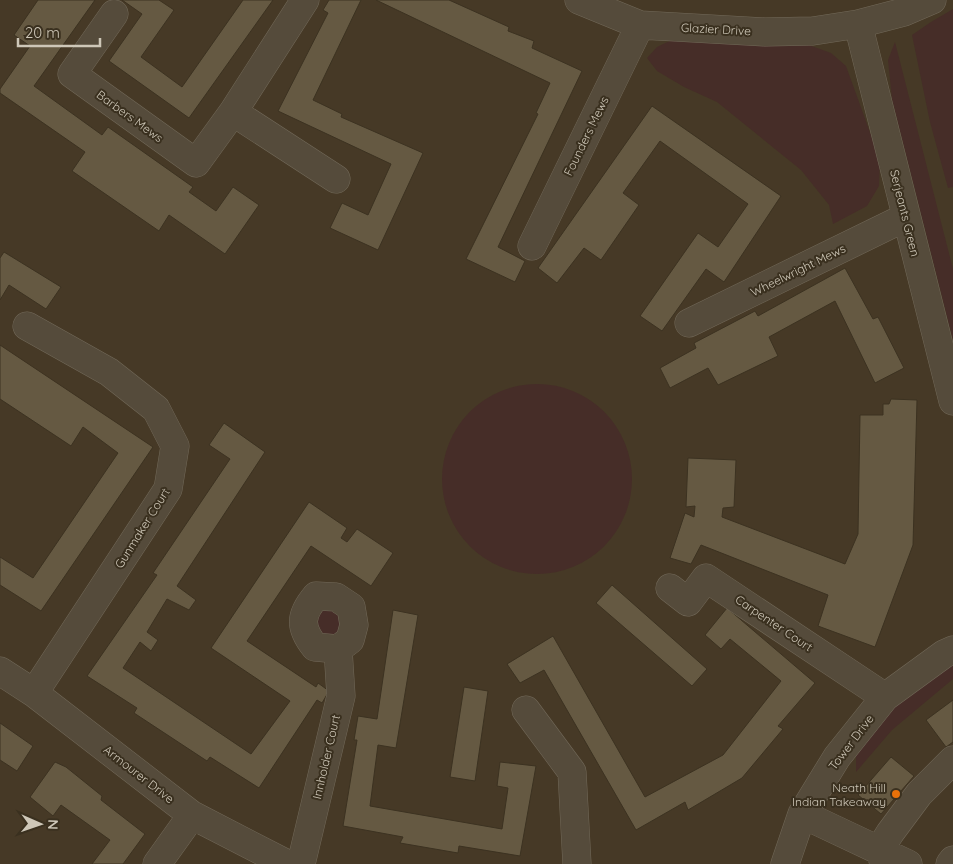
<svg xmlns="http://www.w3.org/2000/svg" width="953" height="864" font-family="Quicksand,sans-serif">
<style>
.green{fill:#462d28}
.building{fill:#655942;stroke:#3c3221}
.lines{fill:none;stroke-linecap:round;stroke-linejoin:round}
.minor-casing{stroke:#726959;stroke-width:29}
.minor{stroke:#554b3b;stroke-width:28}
.food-dot{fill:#e8710a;stroke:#3a301f;stroke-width:2}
.labels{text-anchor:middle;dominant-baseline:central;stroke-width:4;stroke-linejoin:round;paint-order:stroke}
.street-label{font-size:12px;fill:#cec7b8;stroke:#3a301f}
.poi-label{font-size:12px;fill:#cec7b8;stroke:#3a301f;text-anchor:end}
</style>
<rect width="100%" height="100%" fill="#463926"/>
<path class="green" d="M 953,9 L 953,187 L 948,188 L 930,122 L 912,35 L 931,22 Z
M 678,37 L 806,44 L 831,53 L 846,66 L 880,160 L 879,186 L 867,206 L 833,224 L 829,205 L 801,170 L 717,102 L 684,87 L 657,71 L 647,58 L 657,47 Z
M 895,42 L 953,269 L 953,340 L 892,99 L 888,60 Z
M442 479a95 95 0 1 1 190 0a95 95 0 1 1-190 0Z
M 330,603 L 344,614 L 346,630 L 333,643 L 317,638 L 316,608 Z
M 953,658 L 953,679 L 892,730 L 856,772 L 856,752 L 882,718 L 917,685 Z"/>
<path class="building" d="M 38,0 L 95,0 L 34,86 L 102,135 L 108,127 L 193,187 L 189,192 L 216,211 L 233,187 L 259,205 L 225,254 L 169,215 L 159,231 L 72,171 L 85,152 L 0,93 L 0,89 L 30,46 L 14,35 Z
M 122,0 L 159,0 L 174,10 L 141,57 L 182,87 L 243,0 L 273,0 L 189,118 L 109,61 L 142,14 Z
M 329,0 L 361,0 L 313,100 L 342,114 L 341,117 L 423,153 L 378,250 L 330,228 L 342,203 L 368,215 L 391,164 L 278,111 L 328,13 L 323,10 Z
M 376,0 L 449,0 L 509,27 L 508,31 L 534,41 L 532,48 L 582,71 L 498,247 L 525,261 L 515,282 L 466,259 L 538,114 L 536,113 L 550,83 Z
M 652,106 L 781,196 L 724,282 L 706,269 L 662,331 L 640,316 L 698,233 L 718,247 L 748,204 L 660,141 L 623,193 L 639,205 L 601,260 L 584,248 L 557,283 L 538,268 Z
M 4,252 L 61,287 L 46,309 L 9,285 L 0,300 L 0,258 Z
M 845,268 L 873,319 L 878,317 L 904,368 L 875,383 L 835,301 L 769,337 L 778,356 L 718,385 L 708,368 L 670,388 L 660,368 L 696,348 L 694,343 L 755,311 L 758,316 Z
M 0,345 L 153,447 L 41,611 L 0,585 L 0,557 L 33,578 L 118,453 L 83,427 L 71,446 L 0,399 Z
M 891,399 L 917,400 L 913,545 L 875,647 L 818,626 L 828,595 L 701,545 L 691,564 L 670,558 L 685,513 L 694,517 L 695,506 L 686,507 L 688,458 L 736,460 L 734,507 L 723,508 L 722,517 L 845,564 L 858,534 L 860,415 L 883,415 L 883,404 L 889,404 Z
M 224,423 L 265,452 L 177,586 L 196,600 L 189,610 L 167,599 L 147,632 L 158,640 L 151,651 L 140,642 L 123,668 L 251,754 L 290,701 L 211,648 L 309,502 L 347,528 L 341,538 L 347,542 L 357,529 L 393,553 L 371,586 L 311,546 L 247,641 L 316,687 L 318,683 L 329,691 L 322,703 L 317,700 L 259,788 L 210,757 L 207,761 L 134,713 L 137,708 L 87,676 L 157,575 L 153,573 L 230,459 L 209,445 Z
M 612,585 L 707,669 L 692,686 L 596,603 Z
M 727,608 L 815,683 L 778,726 L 783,729 L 742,778 L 688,810 L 685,802 L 636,830 L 544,670 L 520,683 L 507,664 L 553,636 L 645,797 L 723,755 L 781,681 L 730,639 L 721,649 L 705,635 Z
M 393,610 L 418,615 L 396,748 L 378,745 L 370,806 L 502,829 L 508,788 L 497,786 L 500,762 L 536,766 L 520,856 L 459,846 L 458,853 L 400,843 L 403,837 L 343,826 L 357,740 L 354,740 L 358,716 L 377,719 Z
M 464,687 L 488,691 L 475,781 L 450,777 Z
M 953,700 L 953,742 L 946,747 L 926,720 Z
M 0,723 L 33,746 L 17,771 L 0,760 Z
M 891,757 L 914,776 L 881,814 L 858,795 Z
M 55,762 L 66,767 L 102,796 L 101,800 L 145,834 L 123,864 L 92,864 L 110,840 L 61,805 L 53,816 L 30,797 Z"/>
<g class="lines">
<defs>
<path id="minor" d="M 579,0 L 640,25 L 765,32 L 813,31 L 858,24 L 904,12 L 932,0
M 114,14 L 72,74 L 196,163 L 233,112 L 305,0
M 858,24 L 953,401
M 233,112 L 336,179
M 532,246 L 640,25
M 689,323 L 906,217
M 27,326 L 109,372 L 156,409 L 175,446 L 168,489 L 34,693
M 670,588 L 688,602 L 706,578 L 885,697
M 316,596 L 336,597 L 351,607 L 354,625 L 350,640 L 338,649 L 315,647 C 299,627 300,615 316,596 Z
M 0,671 L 34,693 L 192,815 L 287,864
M 526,710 L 572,772 L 577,864
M 802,814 L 908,864
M 157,864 L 192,815
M 301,864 L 341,696 L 338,649
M 785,864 L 802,814 L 837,757 L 885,697 L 944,654 L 953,650
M 884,864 L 880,849 L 890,833 L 919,794 L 953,760
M 950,864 L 953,860"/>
</defs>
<use href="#minor" class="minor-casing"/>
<use href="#minor" class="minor"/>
</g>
<circle class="food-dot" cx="896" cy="794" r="5"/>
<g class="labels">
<g class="street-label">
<text transform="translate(716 29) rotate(3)">Glazier Drive</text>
<text transform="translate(130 116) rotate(36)">Barbers Mews</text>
<text transform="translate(586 136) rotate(-64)">Founders Mews</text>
<text transform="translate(905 213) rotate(76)">Serjeants Green</text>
<text transform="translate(798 270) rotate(-26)">Wheelwright Mews</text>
<text transform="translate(142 528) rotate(-58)">Gunmaker Court</text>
<text transform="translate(774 623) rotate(34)">Carpenter Court</text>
<text transform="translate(851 742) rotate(-53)">Tower Drive</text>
<text transform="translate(326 757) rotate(-77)">Innholder Court</text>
<text transform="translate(139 774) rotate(38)">Armourer Drive</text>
</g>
<g class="poi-label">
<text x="886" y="787">Neath Hill<tspan x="886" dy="14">Indian Takeaway</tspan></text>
</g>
</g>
<g transform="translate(40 824) rotate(92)" stroke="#3a301f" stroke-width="4" paint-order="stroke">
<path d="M0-4L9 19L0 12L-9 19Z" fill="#cec7b8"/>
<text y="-8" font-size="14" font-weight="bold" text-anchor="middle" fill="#cec7b8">N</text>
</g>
<path d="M18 38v8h82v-8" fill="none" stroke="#cec7b8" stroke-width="2.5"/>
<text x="25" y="38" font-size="15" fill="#cec7b8" stroke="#3a301f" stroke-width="4" paint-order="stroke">20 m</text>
</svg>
